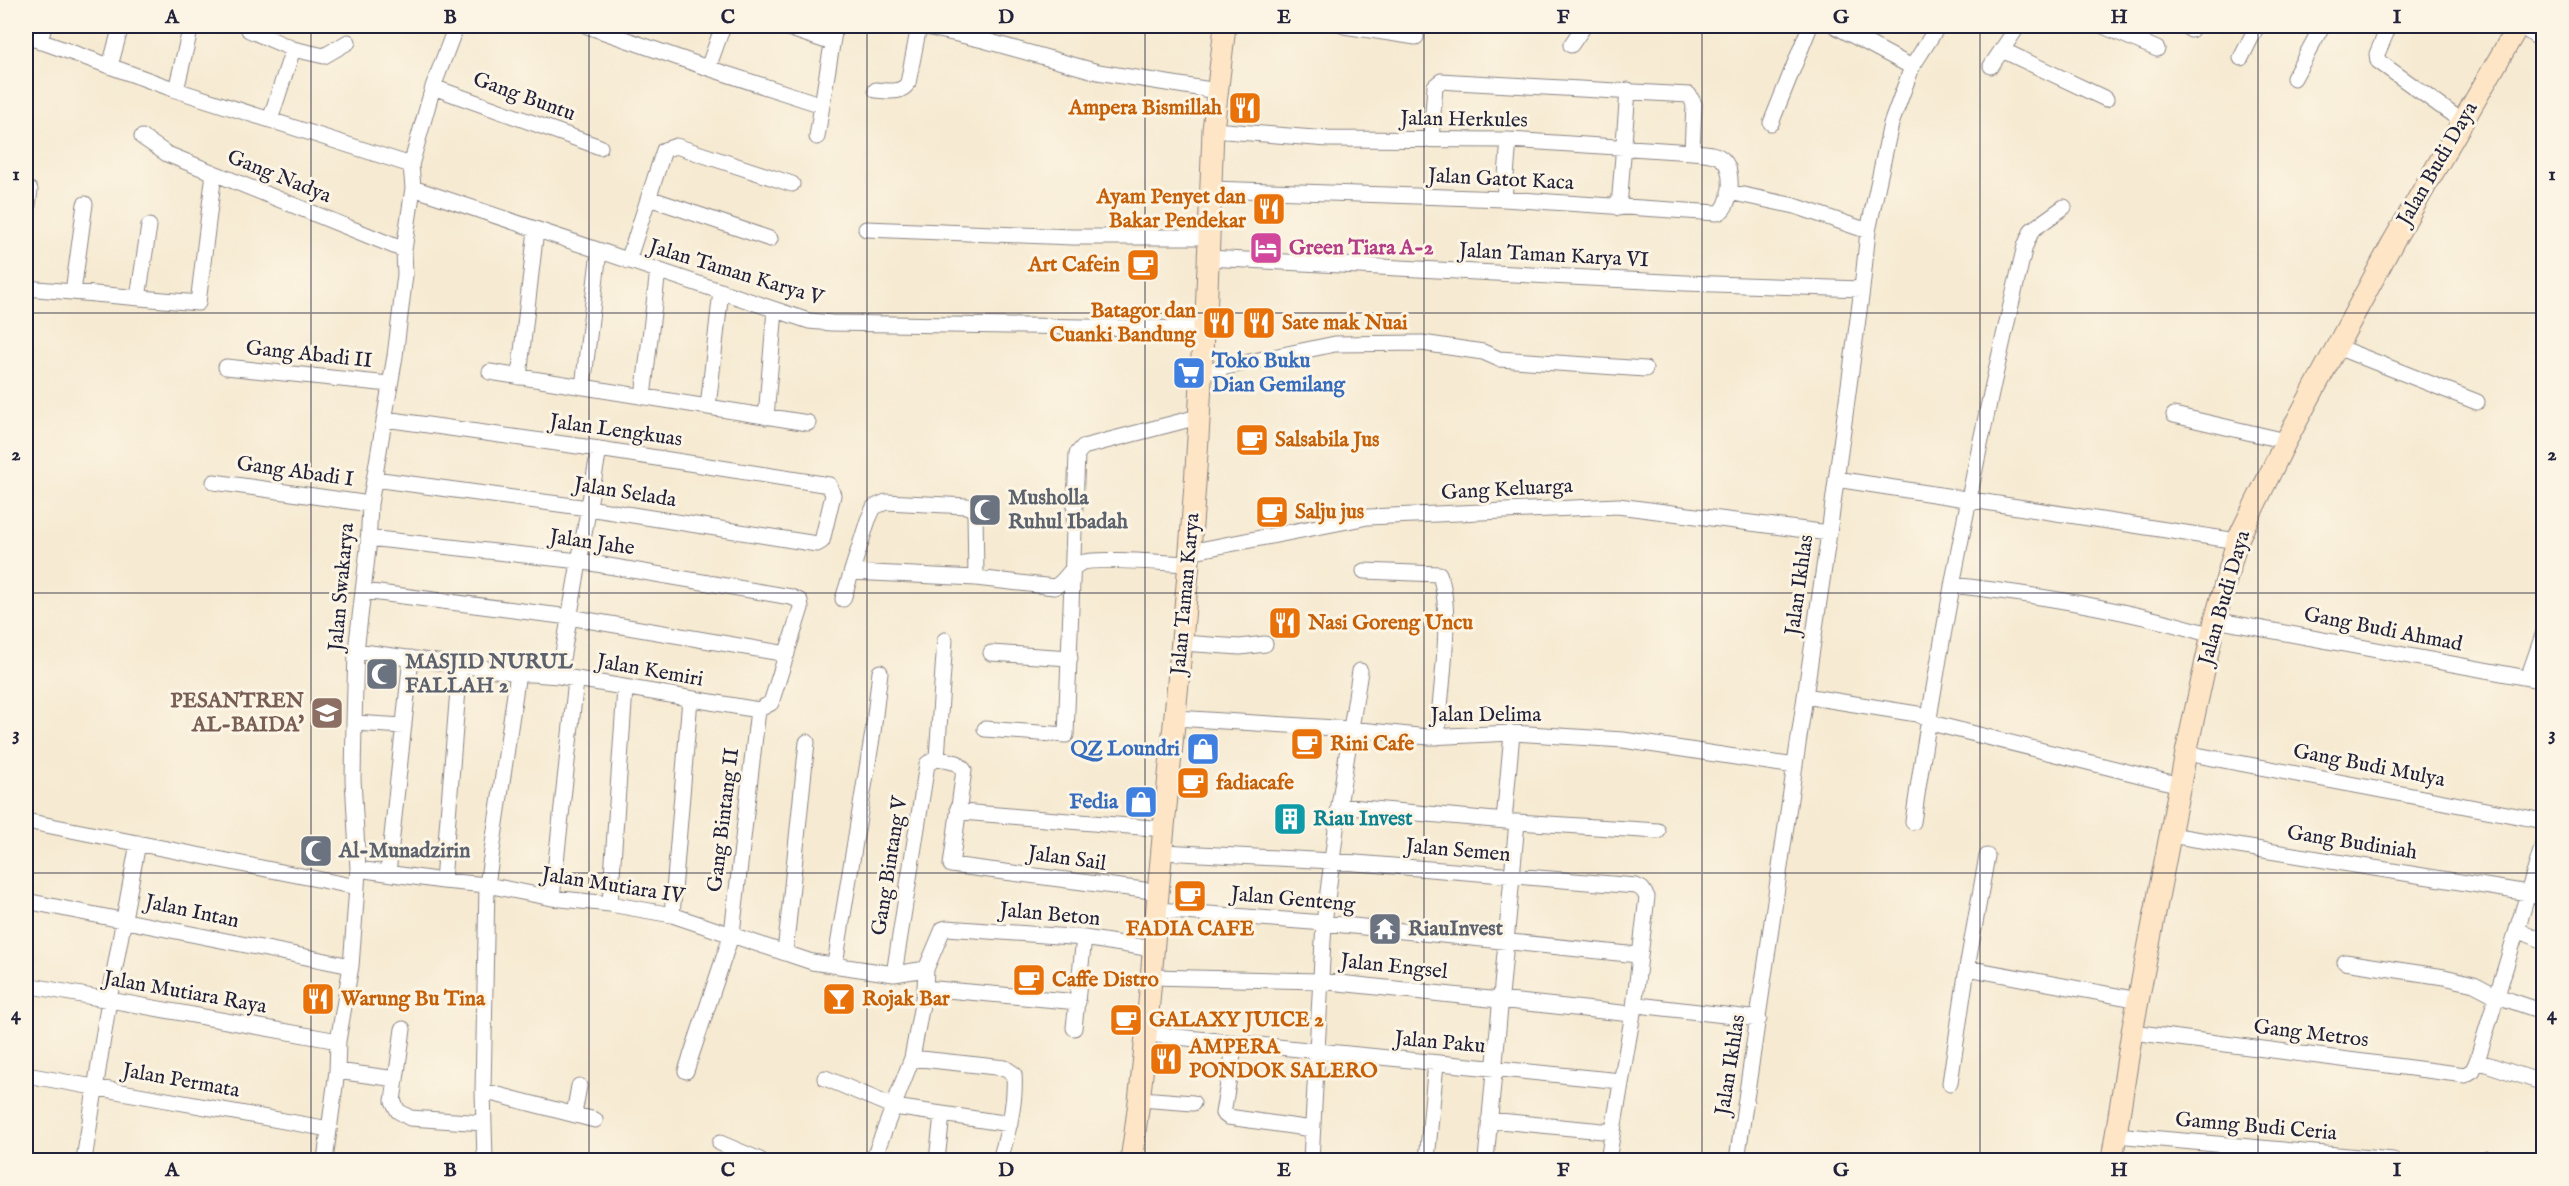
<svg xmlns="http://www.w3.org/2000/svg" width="2569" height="1186" font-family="'IM FELL English',serif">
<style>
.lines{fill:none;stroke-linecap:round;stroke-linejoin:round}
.street-casing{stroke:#8c8686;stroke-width:17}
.secondary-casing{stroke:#8c8686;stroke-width:23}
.street{stroke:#fff;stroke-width:15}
.secondary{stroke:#fee5c5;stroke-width:21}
.grid{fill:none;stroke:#22223b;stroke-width:1.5;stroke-opacity:0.55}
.labels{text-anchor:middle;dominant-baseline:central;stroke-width:6;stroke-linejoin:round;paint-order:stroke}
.street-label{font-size:21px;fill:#22223b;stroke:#fcf5e5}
.food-label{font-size:21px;font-weight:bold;fill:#c56008;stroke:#fcf5e5;text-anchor:start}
.hotel-label{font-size:21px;font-weight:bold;fill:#b23c85;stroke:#fcf5e5;text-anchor:start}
.shop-label{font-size:21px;font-weight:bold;fill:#366cbe;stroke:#fcf5e5;text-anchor:end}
.worship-label{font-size:21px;font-weight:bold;fill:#5b616d;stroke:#fcf5e5;text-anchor:start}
.education-label{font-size:21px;font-weight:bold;fill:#785e54;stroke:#fcf5e5;text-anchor:end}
.culture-label{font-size:21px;font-weight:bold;fill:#0d838f;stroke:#fcf5e5;text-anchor:start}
.neatline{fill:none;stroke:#22223b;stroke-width:2}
.grid-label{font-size:20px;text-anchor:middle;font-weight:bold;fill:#22223b}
</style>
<rect width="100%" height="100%" fill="#fcf5e5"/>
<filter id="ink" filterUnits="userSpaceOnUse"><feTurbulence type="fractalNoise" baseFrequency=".0167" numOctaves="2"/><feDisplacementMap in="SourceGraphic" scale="12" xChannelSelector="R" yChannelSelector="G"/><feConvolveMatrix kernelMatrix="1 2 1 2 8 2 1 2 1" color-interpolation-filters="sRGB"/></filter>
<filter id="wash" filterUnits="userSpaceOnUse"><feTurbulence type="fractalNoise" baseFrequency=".008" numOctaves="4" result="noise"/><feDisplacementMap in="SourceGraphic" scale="24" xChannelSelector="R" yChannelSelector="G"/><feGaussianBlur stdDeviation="1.35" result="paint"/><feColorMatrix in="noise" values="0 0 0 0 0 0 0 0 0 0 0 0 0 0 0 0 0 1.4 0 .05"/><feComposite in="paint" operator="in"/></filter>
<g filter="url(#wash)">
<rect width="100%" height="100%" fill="#f6ead2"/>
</g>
<g filter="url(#ink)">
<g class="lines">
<defs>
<path id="street" d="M 587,26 L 708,68 L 822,105 L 835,26
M 782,26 L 832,43
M 922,26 L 983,40 L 1098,72 L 1217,91
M 1344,26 L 1416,37
M 1835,26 L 1912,67
M 2103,26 L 2157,49
M 2389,26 L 2377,54 L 2378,61 L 2463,122
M 2521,26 L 2544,42
M 249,30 L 293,49 L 324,56 L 348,42
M 2191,30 L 2193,26
M 26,36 L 176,90 L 411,165
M 40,42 L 44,26
M 1571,45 L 1584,26
M 2002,50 L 2106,99
M 2241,58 L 2257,26
M 110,66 L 121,26
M 1991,66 L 2018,26
M 708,68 L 723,26
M 2294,78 L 2322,26
M 433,87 L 600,147
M 176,90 L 191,26
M 876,90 C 889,91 901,94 908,83 L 919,26
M 270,120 L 293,49
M 1771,123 L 1810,26
M 142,137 L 167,154 L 404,250
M 817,137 L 822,105
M 1431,140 L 1435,86 L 1441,81 L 1456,82 L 1689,95 L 1694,104 L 1692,152
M 413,188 L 809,321 L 831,323 L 1203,329
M 1211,189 L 1504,199 L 1717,213 C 1732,210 1734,171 1724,161 C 1717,152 1702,153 1692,152 L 1509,140 L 1328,139 L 1213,130
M 1729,192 L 1795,206 L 1868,231
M 649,198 L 770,239
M 1504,199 L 1509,140
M 1619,208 L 1628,90
M 26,220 L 30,190
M 866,229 L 1072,237 L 1207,237
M 1208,258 L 1685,283 L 1862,289
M 628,261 L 664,150 L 676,146 L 792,184
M 26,288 L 198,303 L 214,173
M 73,292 L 85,204
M 138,298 L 149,226
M 2337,347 L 2477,402
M 226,367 L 389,384
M 490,372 L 808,423
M 1202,372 L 1335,344 L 1422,343 L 1483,352 L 1499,359 L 1645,369
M 519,377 L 536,230
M 583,387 L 599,251
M 643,397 L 658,270
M 708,407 L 721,291
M 2174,415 L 2286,441
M 766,417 L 775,310
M 374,479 L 588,508 L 817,544 L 822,541 L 833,495 L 829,485 L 599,449 L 385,419
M 1836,479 L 2237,541
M 214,482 L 370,504
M 368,538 L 579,561 L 791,597 L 800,601 L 801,608 L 771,703 L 758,710
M 1189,552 L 1368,517 L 1618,506 L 1829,533
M 1364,571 L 1439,574 C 1454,608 1440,697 1437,737
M 852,572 L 976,578 L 1054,587 C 1066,582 1069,568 1081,563 C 1094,557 1168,563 1188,564
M 1952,585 C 2040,595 2127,609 2212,635
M 363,591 L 569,617 L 787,654
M 843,599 L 868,520 L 874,507 L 886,502 L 967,506 L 975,511 L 976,578
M 2215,620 L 2544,681
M 1182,643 L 1240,647 L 1265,644
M 356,651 L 518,673 L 559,676 L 758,710
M 991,653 L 1070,658
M 559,676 L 599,449
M 2528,678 L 2544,632
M 1805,696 L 1917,714 L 1939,725 L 2180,785
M 1176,718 L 1351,729 L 1428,737 L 1512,733 L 1623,740 L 1795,766
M 354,723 L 404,726
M 985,729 L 1066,735 L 1077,454 L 1083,447 L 1198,417
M 2186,753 L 2544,821
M 937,758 L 945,640
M 1339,806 L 1517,822 L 1658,831
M 958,808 L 962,812 L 1164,829
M 26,821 L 357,887
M 1504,821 L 1512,733
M 1913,822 C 1941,628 1979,436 2025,246 L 2032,230 L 2064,207
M 2170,835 L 2528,893 L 2544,899
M 2544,841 L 2477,1061 L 2544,1083
M 1163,852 L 1332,861 L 1636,886 L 1642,889 L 1647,897 L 1634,1007
M 1987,856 L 1967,968 L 2139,1000
M 358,869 L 443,881 L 487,885 L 552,898 L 610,904 L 672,915 L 812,962 L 894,974 L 926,969
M 388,873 L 411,658
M 443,881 L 460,664
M 552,898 L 576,680
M 26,901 L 351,966
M 610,904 L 625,689
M 1158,910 L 1324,923 L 1638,955
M 672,915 L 690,699
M 2518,930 L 2544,941
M 785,953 L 807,742
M 2345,962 L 2444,977 L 2474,984 L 2497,996 L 2544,1012
M 835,964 L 873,732 L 880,672
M 894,974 L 927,764 L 937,758 L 957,763 L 964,770 L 951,865 L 1159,892
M 1151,977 L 1320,981 L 1631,1014
M 26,985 L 338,1041
M 1078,1002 L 925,988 L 926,969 L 943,929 L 947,928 L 1084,938 L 1153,949
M 1074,1028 L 1084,938
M 403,1029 L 393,1101 L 398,1111 L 410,1118 L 484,1123
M 2132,1032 L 2465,1075 L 2473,1070 L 2477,1061
M 1147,1034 L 1621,1081
M 1235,1043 L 1223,1113 L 1228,1117 L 1312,1129
M 912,1058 L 925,988
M 337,1071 L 396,1079
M 686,1071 L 732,933 L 758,710
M 26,1075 L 329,1129
M 825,1078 L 894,1107 L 1010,1124
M 1950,1083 L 1967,968
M 483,1091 L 595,1120
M 1141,1099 L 1193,1103
M 574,1114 L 579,1086
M 1489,1120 L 1613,1132
M 2116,1135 L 2393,1160
M 720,1143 L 760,1160
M 2488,1159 L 2491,1160
M 84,1160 L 109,1000 L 138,843
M 325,1160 L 337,1071 L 338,1041 L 351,966 L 357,887 L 358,869 L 353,779 L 354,723 L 356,651 L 368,549 L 370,504 L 395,356 L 405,275 L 404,250 L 413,188 L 411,165 L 433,87 L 456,26
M 485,1160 L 483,1091 L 487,885 L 518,673
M 873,1160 L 912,1058 L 1005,1068 L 1014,1074 C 1016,1104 1008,1132 1000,1160
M 937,1160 L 942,1115
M 1311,1160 L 1324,923 L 1339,806 L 1360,671
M 1427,1160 L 1436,1063
M 1486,1160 L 1517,822
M 1608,1160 L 1634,1007 L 1638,1005 L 1759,1019
M 1737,1160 L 1829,533 L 1862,289 L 1868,231 L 1891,124 L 1912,67 L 1938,26"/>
<path id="secondary" d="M 1131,1160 C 1148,1050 1153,938 1164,827 C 1180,661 1198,495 1203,329 L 1206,318 L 1213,130 L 1225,26
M 2112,1160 L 2132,1032 L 2186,753 L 2215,620 L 2237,541 L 2286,441 L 2393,242 L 2518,26"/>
</defs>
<use href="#street" class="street-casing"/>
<use href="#secondary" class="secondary-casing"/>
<use href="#street" class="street"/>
<use href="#secondary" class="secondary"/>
</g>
</g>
<path class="grid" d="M 311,26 L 311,1160M 589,26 L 589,1160M 867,26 L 867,1160M 1145,26 L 1145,1160M 1424,26 L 1424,1160M 1702,26 L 1702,1160M 1980,26 L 1980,1160M 2258,26 L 2258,1160M 26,313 L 2544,313M 26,593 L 2544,593M 26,873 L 2544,873"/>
<defs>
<symbol id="restaurant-square" viewBox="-11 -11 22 22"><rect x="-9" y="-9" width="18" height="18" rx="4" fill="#e8710a" stroke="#fcf5e5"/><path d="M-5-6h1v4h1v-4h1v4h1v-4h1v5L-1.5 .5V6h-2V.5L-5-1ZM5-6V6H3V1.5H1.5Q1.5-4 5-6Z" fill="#fff"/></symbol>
<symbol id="hotel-square" viewBox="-11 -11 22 22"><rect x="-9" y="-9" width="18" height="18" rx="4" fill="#d1479c" stroke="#fcf5e5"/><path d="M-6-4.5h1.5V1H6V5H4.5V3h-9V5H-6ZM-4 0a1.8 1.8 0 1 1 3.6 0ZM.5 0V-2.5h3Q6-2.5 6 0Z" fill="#fff"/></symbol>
<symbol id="cafe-square" viewBox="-11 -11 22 22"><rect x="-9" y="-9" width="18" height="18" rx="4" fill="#e8710a" stroke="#fcf5e5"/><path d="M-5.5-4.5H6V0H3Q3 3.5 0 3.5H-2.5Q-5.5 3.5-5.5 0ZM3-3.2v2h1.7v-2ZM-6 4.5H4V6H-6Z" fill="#fff"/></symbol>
<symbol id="supermarket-square" viewBox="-11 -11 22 22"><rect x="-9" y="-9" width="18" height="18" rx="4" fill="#3f7fe0" stroke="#fcf5e5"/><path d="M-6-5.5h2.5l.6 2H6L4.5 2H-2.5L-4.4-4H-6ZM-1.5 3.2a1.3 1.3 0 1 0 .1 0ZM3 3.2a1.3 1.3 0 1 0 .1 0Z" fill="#fff"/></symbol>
<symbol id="mosque-square" viewBox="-11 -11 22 22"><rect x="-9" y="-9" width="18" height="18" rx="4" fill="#6b7280" stroke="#fcf5e5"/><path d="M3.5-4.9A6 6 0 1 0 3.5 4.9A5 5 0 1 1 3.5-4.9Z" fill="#fff"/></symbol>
<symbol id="school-square" viewBox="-11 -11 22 22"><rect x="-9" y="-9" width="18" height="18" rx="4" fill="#8d6e63" stroke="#fcf5e5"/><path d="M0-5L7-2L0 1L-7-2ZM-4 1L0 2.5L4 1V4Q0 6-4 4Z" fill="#fff"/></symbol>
<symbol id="shop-square" viewBox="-11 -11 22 22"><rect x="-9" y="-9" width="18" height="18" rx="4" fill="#3f7fe0" stroke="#fcf5e5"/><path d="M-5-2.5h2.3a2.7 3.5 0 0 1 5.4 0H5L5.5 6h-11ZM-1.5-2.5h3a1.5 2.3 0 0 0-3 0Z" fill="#fff"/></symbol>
<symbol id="building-square" viewBox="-11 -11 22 22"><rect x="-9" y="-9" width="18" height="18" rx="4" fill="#0f9aa8" stroke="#fcf5e5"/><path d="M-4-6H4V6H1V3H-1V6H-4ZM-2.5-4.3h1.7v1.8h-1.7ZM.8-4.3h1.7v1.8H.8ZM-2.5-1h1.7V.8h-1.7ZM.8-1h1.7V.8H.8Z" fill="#fff"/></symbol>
<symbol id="temple-square" viewBox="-11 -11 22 22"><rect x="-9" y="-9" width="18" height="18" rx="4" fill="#6b7280" stroke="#fcf5e5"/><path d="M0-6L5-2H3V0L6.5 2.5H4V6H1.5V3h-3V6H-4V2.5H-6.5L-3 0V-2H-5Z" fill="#fff"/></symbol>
<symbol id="bar-square" viewBox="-11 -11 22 22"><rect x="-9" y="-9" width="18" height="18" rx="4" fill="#e8710a" stroke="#fcf5e5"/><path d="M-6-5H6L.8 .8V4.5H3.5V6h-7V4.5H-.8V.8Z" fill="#fff"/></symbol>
</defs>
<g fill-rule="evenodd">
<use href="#restaurant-square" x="1226" y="89" width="38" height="38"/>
<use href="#restaurant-square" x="1250" y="190" width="38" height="38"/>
<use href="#hotel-square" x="1247" y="229" width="38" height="38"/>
<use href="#cafe-square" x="1124" y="246" width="38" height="38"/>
<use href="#restaurant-square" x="1200" y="304" width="38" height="38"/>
<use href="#restaurant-square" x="1240" y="304" width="38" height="38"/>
<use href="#supermarket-square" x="1170" y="354" width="38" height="38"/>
<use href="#cafe-square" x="1233" y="421" width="38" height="38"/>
<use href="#mosque-square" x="966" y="491" width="38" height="38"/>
<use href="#cafe-square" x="1253" y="493" width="38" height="38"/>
<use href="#restaurant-square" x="1266" y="604" width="38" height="38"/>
<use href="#mosque-square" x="363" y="655" width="38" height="38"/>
<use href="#school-square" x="308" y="694" width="38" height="38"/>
<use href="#cafe-square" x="1288" y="725" width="38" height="38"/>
<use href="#shop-square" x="1184" y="730" width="38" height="38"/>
<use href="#cafe-square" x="1174" y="764" width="38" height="38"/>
<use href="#shop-square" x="1122" y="783" width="38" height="38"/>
<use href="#building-square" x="1271" y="800" width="38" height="38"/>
<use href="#mosque-square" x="297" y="832" width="38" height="38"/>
<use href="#cafe-square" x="1171" y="877" width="38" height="38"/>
<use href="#temple-square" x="1366" y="910" width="38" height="38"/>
<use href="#cafe-square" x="1010" y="961" width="38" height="38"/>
<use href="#restaurant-square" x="299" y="980" width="38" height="38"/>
<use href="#bar-square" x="820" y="980" width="38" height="38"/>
<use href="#cafe-square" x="1107" y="1001" width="38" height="38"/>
<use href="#restaurant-square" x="1147" y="1040" width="38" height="38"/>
</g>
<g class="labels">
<g class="street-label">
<text transform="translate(524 97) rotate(20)">Gang Buntu</text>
<text transform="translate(1464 120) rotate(1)">Jalan Herkules</text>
<text transform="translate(2438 164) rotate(-60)">Jalan Budi Daya</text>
<text transform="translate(279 177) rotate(22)">Gang Nadya</text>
<text transform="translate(1501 180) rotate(3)">Jalan Gatot Kaca</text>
<text transform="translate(1554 256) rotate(3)">Jalan Taman Karya VI</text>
<text transform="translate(736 273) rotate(17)">Jalan Taman Karya V</text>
<text transform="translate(309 355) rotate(6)">Gang Abadi II</text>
<text transform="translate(616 431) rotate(8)">Jalan Lengkuas</text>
<text transform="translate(295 472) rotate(8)">Gang Abadi I</text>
<text transform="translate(1507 490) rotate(-3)">Gang Keluarga</text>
<text transform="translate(625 493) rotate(9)">Jalan Selada</text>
<text transform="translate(592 543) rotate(8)">Jalan Jahe</text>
<text transform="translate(1800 585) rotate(-82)">Jalan Ikhlas</text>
<text transform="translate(342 587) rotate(-85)">Jalan Swakarya</text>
<text transform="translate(1186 594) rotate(-85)">Jalan Taman Karya</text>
<text transform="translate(2225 598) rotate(-74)">Jalan Budi Daya</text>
<text transform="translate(2383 630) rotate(11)">Gang Budi Ahmad</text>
<text transform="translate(650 671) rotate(10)">Jalan Kemiri</text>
<text x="1486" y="715">Jalan Delima</text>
<text transform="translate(2369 766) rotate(11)">Gang Budi Mulya</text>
<text transform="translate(724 820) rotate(-83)">Gang Bintang II</text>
<text transform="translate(2352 843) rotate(9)">Gang Budiniah</text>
<text transform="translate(1458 851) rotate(5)">Jalan Semen</text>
<text transform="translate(1067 859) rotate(8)">Jalan Sail</text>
<text transform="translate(890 866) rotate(-81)">Gang Bintang V</text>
<text transform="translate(613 886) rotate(9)">Jalan Mutiara IV</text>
<text transform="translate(1293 900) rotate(5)">Jalan Genteng</text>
<text transform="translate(192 912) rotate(12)">Jalan Intan</text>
<text transform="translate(1050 915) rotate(5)">Jalan Beton</text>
<text transform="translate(1394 967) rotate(6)">Jalan Engsel</text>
<text transform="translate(185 993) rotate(10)">Jalan Mutiara Raya</text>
<text transform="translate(2311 1034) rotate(7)">Gang Metros</text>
<text transform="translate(1440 1043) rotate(5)">Jalan Paku</text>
<text transform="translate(1731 1065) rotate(-81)">Jalan Ikhlas</text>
<text transform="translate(181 1081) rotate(10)">Jalan Permata</text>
<text transform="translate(2256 1127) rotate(5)">Gamng Budi Ceria</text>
</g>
<g class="food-label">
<text x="1222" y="108" text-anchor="end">Ampera Bismillah</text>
<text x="1246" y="197" text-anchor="end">Ayam Penyet dan<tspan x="1246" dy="24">Bakar Pendekar</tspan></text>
<text x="1120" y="265" text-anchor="end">Art Cafein</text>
<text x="1196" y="311" text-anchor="end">Batagor dan<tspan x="1196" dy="24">Cuanki Bandung</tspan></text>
<text x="1282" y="323">Sate mak Nuai</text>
<text x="1275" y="440">Salsabila Jus</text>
<text x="1295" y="512">Salju jus</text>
<text x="1308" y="623">Nasi Goreng Uncu</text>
<text x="1330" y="744">Rini Cafe</text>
<text x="1216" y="783">fadiacafe</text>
<text x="1190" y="929" text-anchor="middle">FADIA CAFE</text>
<text x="1052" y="980">Caffe Distro</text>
<text x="341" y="999">Warung Bu Tina</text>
<text x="862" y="999">Rojak Bar</text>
<text x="1149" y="1020">GALAXY JUICE 2</text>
<text x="1189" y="1047">AMPERA<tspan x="1189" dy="24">PONDOK SALERO</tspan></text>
</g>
<g class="hotel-label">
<text x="1289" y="248">Green Tiara A-2</text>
</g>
<g class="shop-label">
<text x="1212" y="361" text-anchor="start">Toko Buku<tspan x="1212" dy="24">Dian Gemilang</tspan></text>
<text x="1180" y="749">QZ Loundri</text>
<text x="1118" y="802">Fedia</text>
</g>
<g class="worship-label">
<text x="1008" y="498">Musholla<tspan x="1008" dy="24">Ruhul Ibadah</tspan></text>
<text x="405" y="662">MASJID NURUL<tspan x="405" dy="24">FALLAH 2</tspan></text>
<text x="339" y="851">Al-Munadzirin</text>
<text x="1408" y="929">RiauInvest</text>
</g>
<g class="education-label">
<text x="304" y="701">PESANTREN<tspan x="304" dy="24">AL-BAIDA'</tspan></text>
</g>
<g class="culture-label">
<text x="1313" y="819">Riau Invest</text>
</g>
</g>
<rect width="2569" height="1186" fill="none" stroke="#fcf5e5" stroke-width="66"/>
<rect x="33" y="33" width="2503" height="1120" class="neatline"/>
<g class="grid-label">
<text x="172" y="23">A</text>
<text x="450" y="23">B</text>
<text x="728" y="23">C</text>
<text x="1006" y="23">D</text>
<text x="1284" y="23">E</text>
<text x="1563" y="23">F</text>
<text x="1841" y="23">G</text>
<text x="2119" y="23">H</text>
<text x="2397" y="23">I</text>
<text x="16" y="180">1</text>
<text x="2552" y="180">1</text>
<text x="16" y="460">2</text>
<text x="2552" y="460">2</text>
<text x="16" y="740">3</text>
<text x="2552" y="740">3</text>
<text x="16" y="1020">4</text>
<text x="2552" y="1020">4</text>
<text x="172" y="1176">A</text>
<text x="450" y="1176">B</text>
<text x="728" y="1176">C</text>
<text x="1006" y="1176">D</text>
<text x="1284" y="1176">E</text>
<text x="1563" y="1176">F</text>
<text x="1841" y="1176">G</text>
<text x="2119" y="1176">H</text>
<text x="2397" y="1176">I</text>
</g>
</svg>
